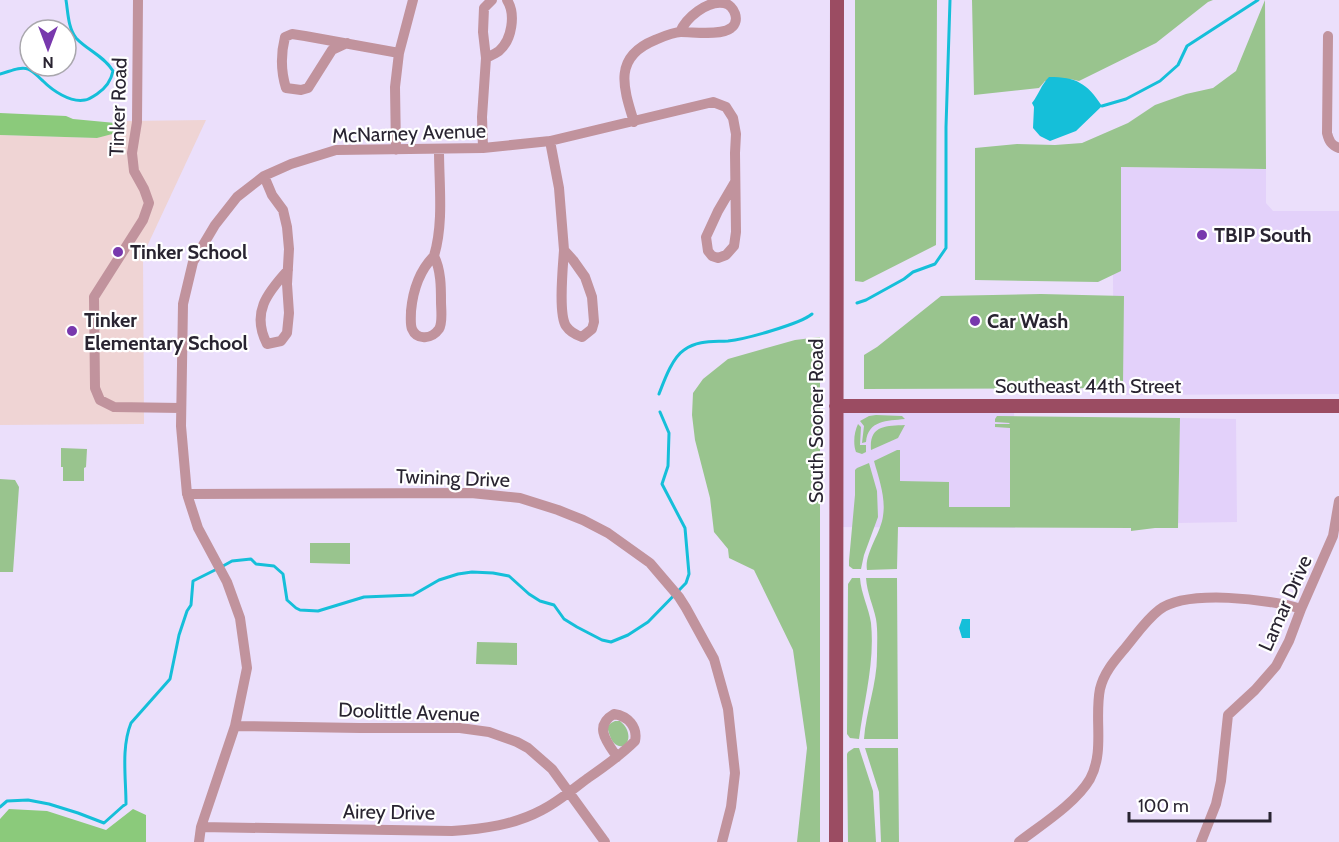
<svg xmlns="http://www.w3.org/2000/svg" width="1339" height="842" font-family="Cabin,sans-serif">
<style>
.built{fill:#e3d1fa}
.education{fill:#efd4d4}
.green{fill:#99c48e}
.forest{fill:#8bca7b}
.water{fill:#15bfd9}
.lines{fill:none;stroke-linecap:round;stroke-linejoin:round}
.stream{stroke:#15bfd9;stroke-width:3}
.minor{stroke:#c1939d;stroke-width:10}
.major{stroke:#9b4c62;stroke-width:14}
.poi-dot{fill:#7838ad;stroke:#fff;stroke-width:2}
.labels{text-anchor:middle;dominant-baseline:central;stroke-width:4.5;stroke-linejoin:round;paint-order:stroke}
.street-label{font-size:20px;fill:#292431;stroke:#fff}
.poi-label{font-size:20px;font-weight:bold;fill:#292431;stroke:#fff;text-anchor:start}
</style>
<rect width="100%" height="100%" fill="#ebdffb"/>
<path class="built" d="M 1112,167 L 1266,169 L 1266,203 L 1273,211 L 1339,211 L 1339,394 L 1114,395 Z
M 836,406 L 1014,406 L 1015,528 L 836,527 Z
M 1180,418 L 1236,419 L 1237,522 L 1178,523 Z"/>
<path class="education" d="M 206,120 L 143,255 L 144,424 L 0,425 L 0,135 L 97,138 L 126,124 L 127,121 Z"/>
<path class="green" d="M 855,0 L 937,0 L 936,245 L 863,282 L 855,281 Z
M 972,0 L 1213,0 L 1208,2 L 1156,43 L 1079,81 L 1070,79 L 1045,81 L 1039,88 L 974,95 Z
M 1265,0 L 1266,169 L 1121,167 L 1121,271 L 1098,282 L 975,280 L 975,148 L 1017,144 L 1055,145 L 1082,143 L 1128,123 L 1155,105 L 1186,94 L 1213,88 L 1236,71 Z
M 1041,294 L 1124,296 L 1123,384 L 1115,388 L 864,389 L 864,355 L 877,347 L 941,296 Z
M 820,337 L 820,842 L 797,842 L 807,748 L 793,650 L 754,570 L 729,558 L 728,549 L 714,532 L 710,498 L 695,440 L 692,415 L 693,393 L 703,379 L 728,359 L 795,340 Z
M 876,415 L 902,416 L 905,419 C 887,421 868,420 866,442 L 862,443 L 864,426 L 860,421 L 869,416 Z
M 997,416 L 1180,418 L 1178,528 L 1155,528 L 1131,531 L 1131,528 L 898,527 L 897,569 L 867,570 C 864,554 881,533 883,516 C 886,498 879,479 874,461 L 897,450 L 900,450 L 900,481 L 949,482 L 949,507 L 1010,507 L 1010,428 L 995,427 L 995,424 L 1009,424 L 1010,423 L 995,422 L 995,419 Z
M 858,424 L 861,427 L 860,445 L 866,445 L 866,452 L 862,454 L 856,452 C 853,444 854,432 858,424 Z
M 905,425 L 898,438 L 871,450 C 869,425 886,426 905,425 Z
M 61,448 L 87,449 L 86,467 L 84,468 L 84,481 L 63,481 L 63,467 L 61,467 Z
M 869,463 L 877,491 L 878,517 L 864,555 L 861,569 L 853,569 L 849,566 L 849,561 L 855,495 L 855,470 L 857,468 Z
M 0,479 L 15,480 L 19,487 L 13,572 L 0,572 Z
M 310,543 L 350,543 L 350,564 L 310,563 Z
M 852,578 L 860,578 C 861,594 869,608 871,623 C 875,663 864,700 859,739 L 850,738 L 847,734 L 848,584 Z
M 866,578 L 897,578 L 898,739 L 864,739 C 866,711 877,684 877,656 C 877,644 878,631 876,619 C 873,605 867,593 866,578 Z
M 477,642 L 517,643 L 517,665 L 476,664 Z
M 615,721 L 620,721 C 637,735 625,755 613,742 C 610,738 609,732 607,727 L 611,723 Z
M 854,748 L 859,748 L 873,791 L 876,842 L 848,842 L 847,754 L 848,752 Z
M 865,748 L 898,748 L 899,842 L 881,842 L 879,792 Z"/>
<path class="forest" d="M 0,113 L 66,116 L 73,119 L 126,124 L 116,133 L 97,138 L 0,135 Z
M 9,809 L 47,811 L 106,830 L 133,809 L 146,815 L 146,842 L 0,842 L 0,819 Z"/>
<path class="water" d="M 1049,77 C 1076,77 1087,83 1102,106 L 1076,131 L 1050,141 L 1040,136 L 1033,128 L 1034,107 L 1032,103 C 1039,94 1041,85 1049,77 Z
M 962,619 L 970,619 L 970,638 L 962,638 L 959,628 Z"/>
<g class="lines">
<path class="stream" d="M 0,74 C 9,72 19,66 28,69 C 34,71 38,77 43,81 C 52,90 70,103 85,100 C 88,100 94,96 97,94 C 106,88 111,81 113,71 C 104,56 87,50 76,38 C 68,28 68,12 66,0
M 1102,106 L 1126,99 L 1160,81 L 1178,65 L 1187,46 L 1258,0
M 857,303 L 866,300 L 904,279 L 913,272 L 935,264 L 946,248 L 946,127 L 950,0
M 659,394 C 664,381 672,358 684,350 C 698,340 713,342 728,341 C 746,339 800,324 812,314
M 223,566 L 232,561 L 251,559 L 256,564 L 274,566 L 283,574 L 287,600 L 296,608 L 300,610 L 318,611 L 364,597 L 413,595 L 439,580 L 458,574 L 472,572 L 493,573 L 509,576 L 529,594 L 540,601 L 554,605 L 564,619 L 577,627 L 602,640 L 611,642 L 628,635 L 648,622 L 686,583 L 689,574 L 685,528 L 662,484 L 668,466 L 669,433 L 660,412
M 0,807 L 7,801 L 28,800 L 49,804 L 78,813 L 104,823 L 123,806 L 126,804 C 126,778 121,748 131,723 L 170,679 L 179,635 L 187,611 L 191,605 L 193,581 L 217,569"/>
<path class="minor" d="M 138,0 L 137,122 L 132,153 L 134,171 L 144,189 L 149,203 L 143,220 L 94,297 L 95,388 L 100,400 L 114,407 L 181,408
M 1328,36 L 1327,133 C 1329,141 1331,145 1339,148
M 347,43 L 332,50 L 308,88 L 301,90 L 286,88 C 281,72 281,53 285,37 L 292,34 L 305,36 L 399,53
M 486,58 C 490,56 495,54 499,51 C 512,40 516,14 507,0
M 634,122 C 623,87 613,57 655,40 C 662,37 673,32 681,32 C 694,32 721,36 731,28 C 741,21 734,5 724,3 C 707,0 686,18 680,32
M 550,141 L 559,188 L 564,250 L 573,260 L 585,277 L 592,297 L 594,322 L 592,329 L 582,337 C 576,335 570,332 566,326 C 558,314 563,266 564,250
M 483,148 L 482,117 L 486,58 L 483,32 L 484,8 L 492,0
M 396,150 L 395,87 L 399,53 L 413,0
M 264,176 L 272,195 L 283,210 L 287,227 L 289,249 L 287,284 L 289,313 L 287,333 L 281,341 L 267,344 C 251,313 267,293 288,270
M 434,256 C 419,271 413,290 411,311 C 411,317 410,324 412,329 C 417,341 432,339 439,329 C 443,323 441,309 441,302 C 441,287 441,270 434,256 C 444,222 439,185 439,150
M 187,494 L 471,493 L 520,498 L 558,510 L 583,520 L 608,533 L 650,563 L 679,597 L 686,608 L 714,659 L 728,709 L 735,773 L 731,807 L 722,842
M 235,726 L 360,728 L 460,728 L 489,732 L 517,742 L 528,748 L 552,769 L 605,842
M 201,827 L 452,831 C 483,829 514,825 542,810 C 558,802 573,789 588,778 C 604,767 621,755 635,741 C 638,727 628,716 614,714 C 593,726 607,742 617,757
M 199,842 L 201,827 L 235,726 L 247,668 L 240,618 L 227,582 L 198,528 L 187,494 L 181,426 L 183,304 L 193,262 L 215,225 L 237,197 L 264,176 L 291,164 L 336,150 L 483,148 L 550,141 L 713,102 L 726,107 L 733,118 L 736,134 L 735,153 L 736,232 L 734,246 L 726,255 L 718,258 L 712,256 L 708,251 L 706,237 L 718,211 L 735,182
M 1019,842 C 1041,825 1076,803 1090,779 C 1105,751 1094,719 1100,689 C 1104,672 1115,660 1126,647 C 1136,635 1146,620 1159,610 C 1186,589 1270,599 1301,609
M 1201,842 L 1216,804 L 1221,781 L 1228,715 L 1255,690 L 1276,666 L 1289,641 L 1301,609 L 1333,536 L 1339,501"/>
<path class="major" d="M 836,406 L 1339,406
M 836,842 L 837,0"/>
</g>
<g class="poi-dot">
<circle cx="1202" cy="235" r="6"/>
<circle cx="118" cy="252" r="6"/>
<circle cx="975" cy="321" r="6"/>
<circle cx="72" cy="331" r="6"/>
</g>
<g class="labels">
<g class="street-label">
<text transform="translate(118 107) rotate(-88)">Tinker Road</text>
<text transform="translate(409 133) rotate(-2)">McNarney Avenue</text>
<text x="1088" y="386">Southeast 44th Street</text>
<text transform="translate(816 421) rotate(-90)">South Sooner Road</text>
<text transform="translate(453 478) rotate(2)">Twining Drive</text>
<text transform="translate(1285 603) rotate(-66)">Lamar Drive</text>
<text transform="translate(409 712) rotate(2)">Doolittle Avenue</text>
<text transform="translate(389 812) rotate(1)">Airey Drive</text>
</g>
<g class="poi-label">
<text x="1214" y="235">TBIP South</text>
<text x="130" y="252">Tinker School</text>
<text x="84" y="320">Tinker<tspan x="84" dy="23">Elementary School</tspan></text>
<text x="987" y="321">Car Wash</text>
</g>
</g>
<g transform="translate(48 48) rotate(180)"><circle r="28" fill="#ffffff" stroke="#a9a7ad" stroke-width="1.5"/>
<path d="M0-4.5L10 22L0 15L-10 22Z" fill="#7838ad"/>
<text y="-9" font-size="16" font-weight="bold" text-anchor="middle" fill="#292431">N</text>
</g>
<path d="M1129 812v9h141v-9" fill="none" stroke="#292431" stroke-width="3"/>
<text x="1138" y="812" font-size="18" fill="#292431" stroke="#ffffff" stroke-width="4.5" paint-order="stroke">100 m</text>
</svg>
